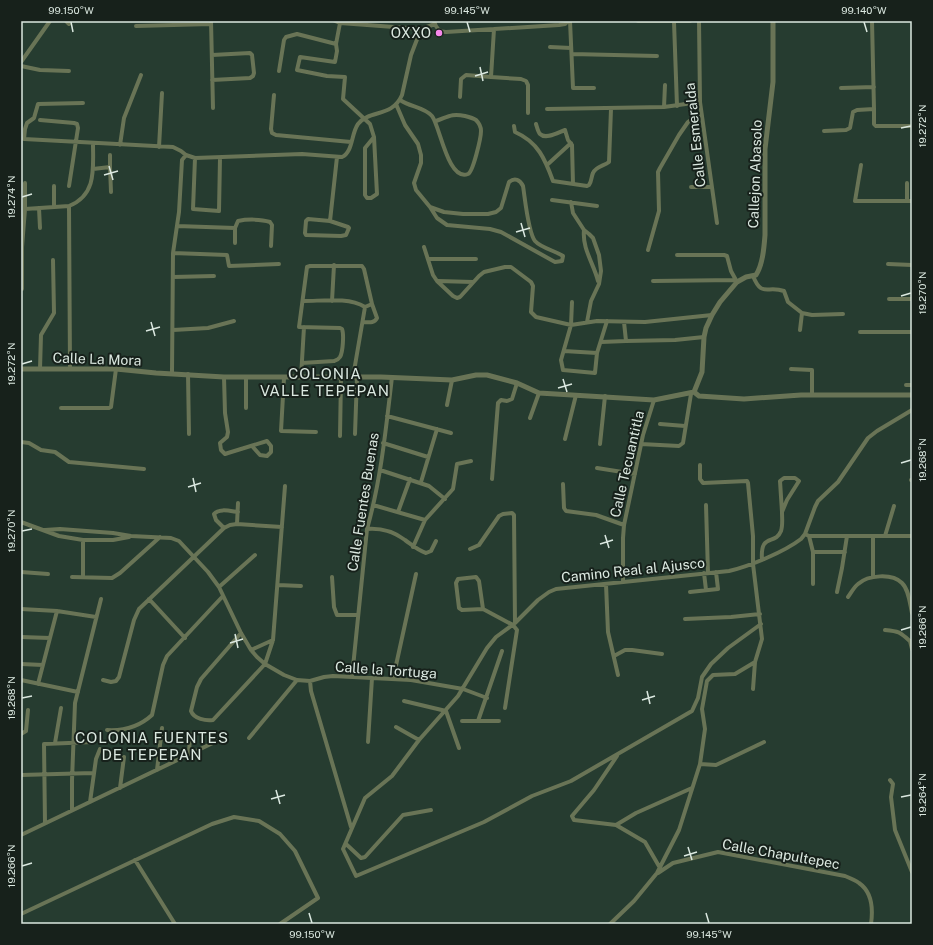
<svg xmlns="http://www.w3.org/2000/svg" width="933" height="945" font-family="'Public Sans',sans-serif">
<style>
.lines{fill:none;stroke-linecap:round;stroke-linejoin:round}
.minor{stroke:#697456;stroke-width:4}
.tertiary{stroke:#697456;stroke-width:5}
.ticks{fill:none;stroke:#dbe8e0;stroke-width:1.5}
.poi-dot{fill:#f788ec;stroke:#17211b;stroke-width:1.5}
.labels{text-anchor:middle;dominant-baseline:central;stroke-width:4;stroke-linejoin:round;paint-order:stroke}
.poi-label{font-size:14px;fill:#dbe8e0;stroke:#17211b;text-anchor:end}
.street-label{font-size:14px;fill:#dbe8e0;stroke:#17211b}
.neighbourhood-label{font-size:15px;letter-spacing:1px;fill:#dbe8e0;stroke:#17211b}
.neatline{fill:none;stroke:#dbe8e0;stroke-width:1.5}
.ticks-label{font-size:10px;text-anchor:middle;fill:#dbe8e0}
</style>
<rect width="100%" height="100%" fill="#263c30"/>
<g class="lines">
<path class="minor" d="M 66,21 L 69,24
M 211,21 L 213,108
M 335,21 L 340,23 L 421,29
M 434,21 C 436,28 439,32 446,32 L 559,25 L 565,24 L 568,21
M 570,21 L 573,88 L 594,88
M 638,21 L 690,21
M 699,21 L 700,102 L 717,223
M 674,22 L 677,106
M 340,23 L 336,44 L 337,51 L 335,62 L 300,57 L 297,70 L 327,76 L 345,77 L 343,99 L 370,124 L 374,137 L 377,194 L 371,198 L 367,198 L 365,195 L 365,148 L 374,137
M 136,26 L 211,24
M 550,47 L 571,48
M 572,54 L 657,56
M 212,55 L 250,53 L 252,55 L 254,73 L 253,76 L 250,78 L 212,80
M 21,62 L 50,21
M 21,66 L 40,70 L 69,71
M 279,71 L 284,40 L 286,37 L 297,34 L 336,44
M 491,77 L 521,79 L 526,81 L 528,85 L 528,113
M 841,88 L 874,87
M 274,95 L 271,129 L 272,133 L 276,135 L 351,142
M 460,97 L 461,79 L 466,75 L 491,77 L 494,29
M 400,100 C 410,107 424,107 432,116 C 440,126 448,182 468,174 C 473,172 481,138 481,131 C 481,127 479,123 476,120 C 473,118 469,117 465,116 C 451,113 448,117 436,121
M 83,103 L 38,104 L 34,118 L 27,123 L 25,129 L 24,139 L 173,147 L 181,151 L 186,155
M 396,104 L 405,125 L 418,144 L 421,155 L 421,163 L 414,183 L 416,190 L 430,207 L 444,212 L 463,214 L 488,214 L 496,212 L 501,208 L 509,182 C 515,177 520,180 523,186 C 525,198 528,232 535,241 C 541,248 556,251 563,256 L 562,261 L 555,262 L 501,232 L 490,229 L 447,225 L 437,218 L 430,207
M 664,107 L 665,85
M 547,109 L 664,107 L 700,102
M 874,109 L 874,124 L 876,126 L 912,126
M 40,120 L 74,123 L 77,124 L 78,128 L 69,186
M 536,124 C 537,127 538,132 540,134 C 546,140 559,132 565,130 L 568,140 L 572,145 L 573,184
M 514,126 L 515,132 C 538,142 545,159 553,181 L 587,186 L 589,185 C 592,181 591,177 593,173 C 596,166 604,166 609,162 L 611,109
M 824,131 L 846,130 L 850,128 L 853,112 L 857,110 L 874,109 L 872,21
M 120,145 L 124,118 L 141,75
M 159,147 L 162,93
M 195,158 L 193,209 L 219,211 L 220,158
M 547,165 L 571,143
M 861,165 L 855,201 L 912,201
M 110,167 L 110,155
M 93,169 L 110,167 L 111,192
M 691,187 L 712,187
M 552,200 L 597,206
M 907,201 L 907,183
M 571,202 L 573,213 L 584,230 L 589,234 L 593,238 L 599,255 L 601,271 L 599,284 L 591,301 L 587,322
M 54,207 L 54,186
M 39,208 L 40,228
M 25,209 L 69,206
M 330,221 L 348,227 L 349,228 L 346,235 L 341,236 L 306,235 L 305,233 L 306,221 L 308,219 L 330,221 L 337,157
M 177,226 L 235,228
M 584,230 C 582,249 594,264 598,281
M 235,243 L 235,228 L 238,221 C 247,219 261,219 270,222 L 272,225 L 271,246
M 424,247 L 433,275 L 437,281 L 453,296 L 457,298 L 460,297 L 479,276 L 484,272 L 505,267 L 511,267 L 531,282 L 533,286 L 531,312 L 536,317 L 571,325 L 597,321 L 645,322 L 712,315
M 648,250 L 659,211 L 658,172 L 660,168 L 679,135 L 688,122 L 701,112
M 173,253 L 227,255 L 229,266 L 279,264
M 677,255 L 724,255 L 727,256 L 731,271 L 737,282
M 428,259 L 476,259
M 888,264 L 912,265
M 753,276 C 762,298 767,285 784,291 L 788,302 L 802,313 L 812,315 L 843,314
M 173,277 L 214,276
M 438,281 L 473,282
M 653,281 L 736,280
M 22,289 L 22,247 L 25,209 L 25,183
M 889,299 L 912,299
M 332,301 L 334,265
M 572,302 L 571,325 L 561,360 L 563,370 L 595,373 L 597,353 L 607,321
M 363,322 C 368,322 374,324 377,318 L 372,304
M 624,322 L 626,341 L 675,340 L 704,337
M 173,330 L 208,328 L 234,321
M 800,330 L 802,313
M 860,332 L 912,332
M 601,342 L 626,341
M 564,351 L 597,353
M 302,363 L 334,361 C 337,360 338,360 340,357 C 343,352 344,334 342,329 L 340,328 L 299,327 L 307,267 L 310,266 L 362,266 L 364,269 L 372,304 L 365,307 C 348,297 323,301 304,301
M 40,369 L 41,335 L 54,313 L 53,260
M 70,369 L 69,206 C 97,195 93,168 93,144
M 791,369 L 812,370 L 812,395
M 172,373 L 173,253 L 179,212 L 182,160 L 186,155 L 195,158 L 302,154 L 342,157 C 353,152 351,134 358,124 C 370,109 392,118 402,95 L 411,55 L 421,29 L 435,24
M 188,374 L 189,434
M 224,377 L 225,413 L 228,432 L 227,437 L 220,443 L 221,450 L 225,454 L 228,453 L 267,441 L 271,446 L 271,452 L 267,456 L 260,455 L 252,446
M 246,377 L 246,408
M 301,377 L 304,327
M 353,377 L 365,307
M 284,378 L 281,431 L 316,432
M 906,385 L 912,385
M 447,405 L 452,380
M 61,408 L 109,408 L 111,407 L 116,369
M 387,416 L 451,433
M 530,418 L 539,393
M 660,424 L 685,426
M 355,434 L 357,377
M 340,436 L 341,377
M 565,439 L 576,395
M 21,442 L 29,443 L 41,450 L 55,452 L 69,462 L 144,469
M 383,443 L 428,457
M 600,444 L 605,396
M 641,444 L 679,446 L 683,443 L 691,394
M 597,468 L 635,474
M 380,470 L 429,486 L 445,499
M 784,478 L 795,478 L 799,481 L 787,500 L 782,512 L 780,481 Z
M 492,479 L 498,403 L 501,400 L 507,401 L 512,399 L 517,383
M 911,480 L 912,480
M 421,482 L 437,429
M 563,484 L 564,508 L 566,511 L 596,515 L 624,525
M 373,505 L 425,520 L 453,489 L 457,464 L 471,461
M 706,505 L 708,573
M 398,512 L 410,479
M 21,522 L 59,536 L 83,540 L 113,540 L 129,537
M 237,524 L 238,503
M 224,528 L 216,520 L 214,514 C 219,508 230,511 238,512
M 367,529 C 382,528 393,531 405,540 C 412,545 417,550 426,553 L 431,551 L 436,541
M 45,530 L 60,529 L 113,533 L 131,536 L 171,538 L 179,541 L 208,572 L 219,587 L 241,633 L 251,650 L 257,657 L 265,664 L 284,675 L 297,680 L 310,681 L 324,677 L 333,676 L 411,680 L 463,689 L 487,698
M 805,534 L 809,536 L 912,536
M 809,536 L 813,552
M 885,536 L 894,506
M 413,547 L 425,520
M 470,549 L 479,545 L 499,516 L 503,514 L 512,513 L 514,515 L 515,623
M 762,560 C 760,532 775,546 781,531 C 783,525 782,518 782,512
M 21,572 L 48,574
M 704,573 L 706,590
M 72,577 L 112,578 L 120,573 L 160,537
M 83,577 L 83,540
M 332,577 L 334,607 L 337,615 L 358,615
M 476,577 L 479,581 L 483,609 L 462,610 L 459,608 L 456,583 L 458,579 Z
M 873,577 L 873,536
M 623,582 L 623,538 L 624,525 L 643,435 L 654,400
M 606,584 L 608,632 L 618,675
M 813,584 L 813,552 L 845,552
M 278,585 L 301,586
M 219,587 L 255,555
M 690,592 L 718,589 L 716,572
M 837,592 L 842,568 L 847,536
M 848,597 C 851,593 854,587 858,584 C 868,575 892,573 902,583 C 909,590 910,604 912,613
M 149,599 L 185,638
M 21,609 L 57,611 L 96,617
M 483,609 L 513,625 L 517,630 L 505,708
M 685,619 L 731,617 L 760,614
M 761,624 L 728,648 L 711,664 L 702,677 L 698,698 L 692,711 L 571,781 L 532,796 L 484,822 L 356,876 L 343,849 L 365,798 L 392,776 L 419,740 L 458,696 L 487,648 L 496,637 L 515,623 L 538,600 L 549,592 L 556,589 L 729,571 C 750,566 784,552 801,539 L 805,534 L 815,507 L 818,501 L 838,482 L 868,438 L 877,431 L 912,410
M 885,630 C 903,632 899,632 912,643
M 241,633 L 201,679 L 197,687 L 191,711 C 194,719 206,721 213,720 L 265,664 L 273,640 L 285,486
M 21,637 L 50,638
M 910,641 L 912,649
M 251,650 L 273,640
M 614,656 L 625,650 L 632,650 L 662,654
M 21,664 L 43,665
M 352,677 L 367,529 C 381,480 386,428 392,377
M 393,679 L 416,574
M 21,680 L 78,692
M 103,680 L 111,682 L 116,681 L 119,677 L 134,620 L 139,609 L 224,528 L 230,525 L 237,524 L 282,527
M 310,681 L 311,691 L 351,827
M 38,684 L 57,611
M 753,689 L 755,662
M 404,701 L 446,711 L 459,748
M 462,721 L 499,721
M 478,721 L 502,651
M 396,727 L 419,740
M 107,730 C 124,731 139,727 152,715 L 163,665 L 167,656 L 223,596
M 21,734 L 26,731 L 28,710
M 249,738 L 297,680
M 368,742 L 372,678
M 55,743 L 61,708
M 189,754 L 190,734
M 617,756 L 594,790 L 572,816 L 574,820 L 616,825 L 645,842 L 660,868
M 700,764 L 716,765 L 764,742
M 157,770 L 162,728
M 21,775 L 93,773
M 890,780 L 893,784 L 891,797 L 895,830 L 912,872
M 120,788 L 124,757
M 90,802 L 96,759 L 100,749
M 72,810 L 72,780 L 75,703 L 101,599
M 45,823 L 44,744 L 93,742
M 616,825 L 636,813 L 692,788
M 21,835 L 217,741
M 346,844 L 361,858 L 365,857 L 403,815 L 431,810
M 135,860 L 175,924
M 658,873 L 673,863 L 718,852 L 845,876 C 850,878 855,880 859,883 C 872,892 873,910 871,924
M 21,914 L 212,824 L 234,817 L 259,821 L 280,834 L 295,851 L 318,898 L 280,924
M 610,924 L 634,901 L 657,873 L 679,830 L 700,764 L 705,729 L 702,709 L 707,681 L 713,675 L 735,674 L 755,662 L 762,639 L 753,564 L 753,536 L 748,483 L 747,481 L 703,483 L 700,479 L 700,465"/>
<path class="tertiary" d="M 21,369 L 116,369 L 156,373 L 224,377 L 381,377 L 452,380 L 476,375 L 487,375 L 517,383 L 539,393 L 654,400 L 694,392
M 694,392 L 702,372 L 704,337 L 706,328 L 712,315 L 720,302 L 737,282 L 746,277 L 756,275 C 763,264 764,247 765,235 L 765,149 L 773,82 L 773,21
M 694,392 L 699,396 L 744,399 L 801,395 L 912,395"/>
</g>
<path class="ticks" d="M 71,22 L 73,32M 467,22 L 470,32M 864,22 L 867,32M 480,67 L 483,81M 475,76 L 488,72M 901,128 L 911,126M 109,166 L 113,180M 104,175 L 118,171M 22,197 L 32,194M 521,223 L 525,237M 516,232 L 530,228M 901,296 L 911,293M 151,322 L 155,336M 146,331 L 160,327M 22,364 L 32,361M 563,379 L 567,392M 558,388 L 572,384M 901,463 L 911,460M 193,478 L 196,492M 188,487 L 201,483M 22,531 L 32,529M 605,535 L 609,548M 600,544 L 613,540M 901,630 L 911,627M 235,634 L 238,648M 230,643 L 243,639M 647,691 L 650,704M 22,698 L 32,696M 642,700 L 655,696M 276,790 L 280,804M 901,797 L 911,795M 271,799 L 285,795M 688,847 L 692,860M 684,856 L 697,852M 22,866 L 32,863M 309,913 L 312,923M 706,913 L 709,923"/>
<circle class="poi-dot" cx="439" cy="33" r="4"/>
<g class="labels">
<g class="poi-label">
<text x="431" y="33">OXXO</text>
</g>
<g class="street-label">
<text transform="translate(695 135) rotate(-96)">Calle Esmeralda</text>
<text transform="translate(755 174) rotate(-88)">Callejon Abasolo</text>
<text transform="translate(97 359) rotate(2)">Calle La Mora</text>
<text transform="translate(627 464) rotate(-77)">Calle Tecuantitla</text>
<text transform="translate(363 502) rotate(-81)">Calle Fuentes Buenas</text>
<text transform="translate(633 570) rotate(-6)">Camino Real al Ajusco</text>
<text transform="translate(386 670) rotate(4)">Calle la Tortuga</text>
<text transform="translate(781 854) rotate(10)">Calle Chapultepec</text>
</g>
<g class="neighbourhood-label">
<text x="325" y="373">COLONIA<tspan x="325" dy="17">VALLE TEPEPAN</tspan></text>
<text x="152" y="737">COLONIA FUENTES<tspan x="152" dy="17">DE TEPEPAN</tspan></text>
</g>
</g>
<rect width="933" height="945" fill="none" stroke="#17211b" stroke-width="44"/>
<rect x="22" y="22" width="889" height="901" class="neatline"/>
<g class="ticks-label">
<text x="71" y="14">99.150°W</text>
<text x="467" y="14">99.145°W</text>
<text x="864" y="14">99.140°W</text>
<text transform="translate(922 126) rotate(-90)" y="4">19.272°N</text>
<text transform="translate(11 197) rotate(-90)" y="4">19.274°N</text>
<text transform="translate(922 293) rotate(-90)" y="4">19.270°N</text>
<text transform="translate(11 364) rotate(-90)" y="4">19.272°N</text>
<text transform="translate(922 460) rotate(-90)" y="4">19.268°N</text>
<text transform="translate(11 531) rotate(-90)" y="4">19.270°N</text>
<text transform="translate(922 627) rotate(-90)" y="4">19.266°N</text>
<text transform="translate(11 698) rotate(-90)" y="4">19.268°N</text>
<text transform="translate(922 795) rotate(-90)" y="4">19.264°N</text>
<text transform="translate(11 866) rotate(-90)" y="4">19.266°N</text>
<text x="312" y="938">99.150°W</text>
<text x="709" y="938">99.145°W</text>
</g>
</svg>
